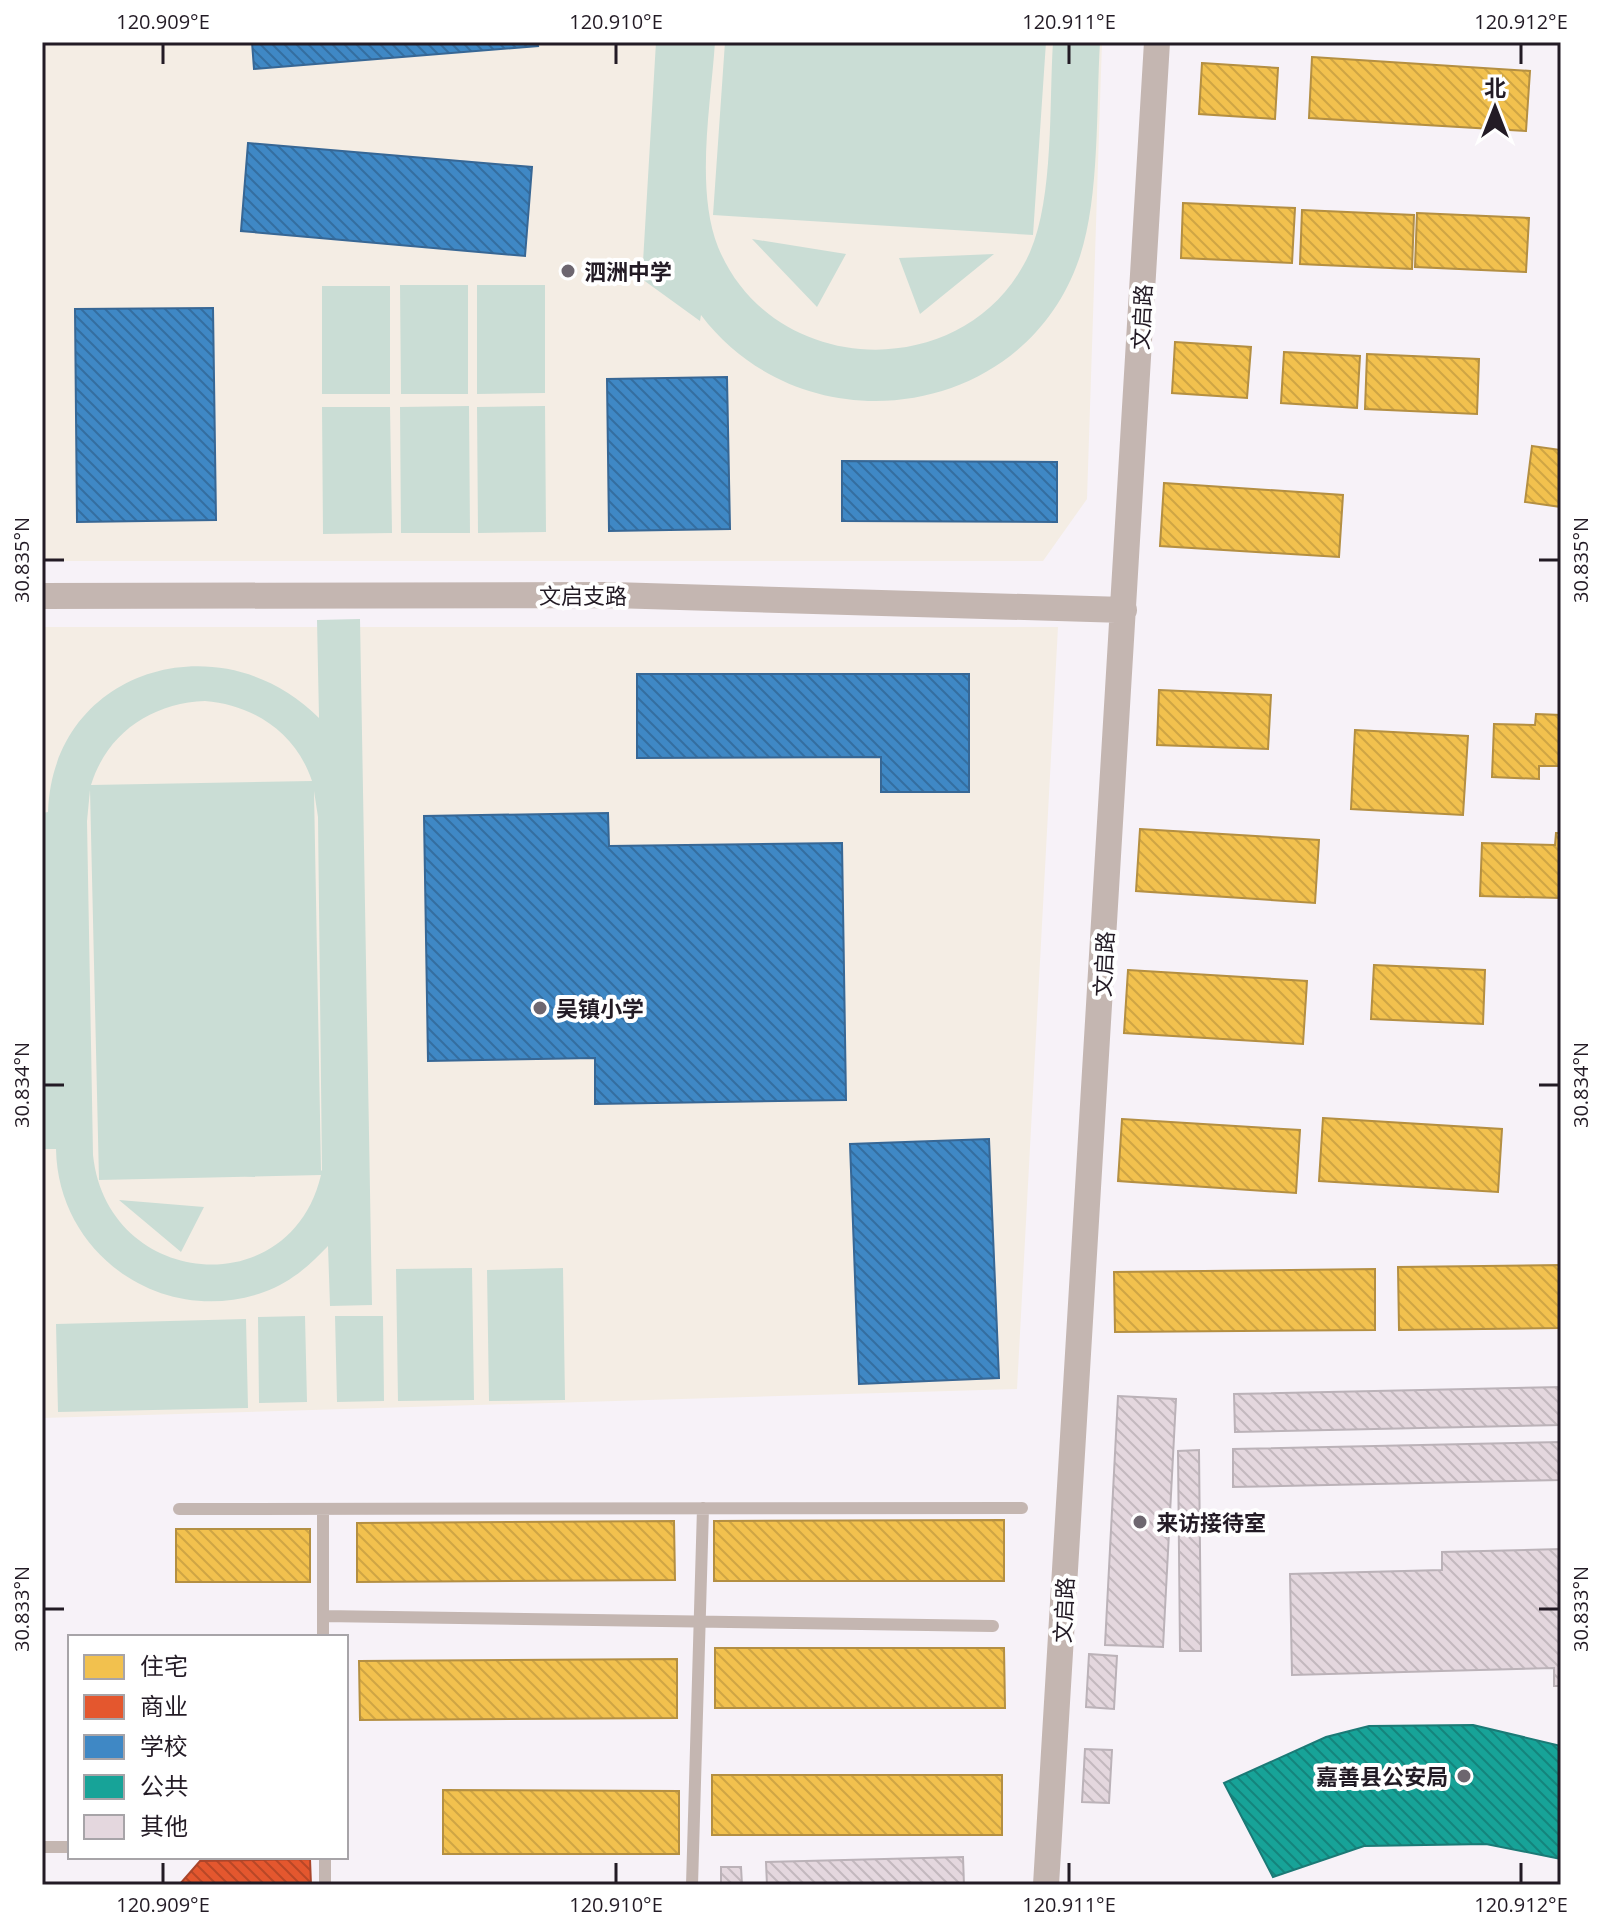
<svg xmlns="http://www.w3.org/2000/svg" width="1603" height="1927" font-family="'Open Sans','Noto Sans SC',sans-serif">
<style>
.education{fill:#f4ede4}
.pitch{fill:#caddd5;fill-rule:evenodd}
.homes{fill:url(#homes-back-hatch);stroke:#b48f42;stroke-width:2}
.shops{fill:url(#shops-back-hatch);stroke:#aa452b;stroke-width:2}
.schools{fill:url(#schools-back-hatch);stroke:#376795;stroke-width:2}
.public{fill:url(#public-back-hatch);stroke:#1b7a76;stroke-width:2}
.building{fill:url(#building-back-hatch);stroke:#bbb2b8;stroke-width:2}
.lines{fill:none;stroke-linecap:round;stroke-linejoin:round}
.service{stroke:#c4b6b1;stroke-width:12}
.minor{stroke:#c4b6b1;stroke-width:26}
.ticks{fill:none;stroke:#231b25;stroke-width:3}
.poi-dot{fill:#6d666f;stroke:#fff;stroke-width:3}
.labels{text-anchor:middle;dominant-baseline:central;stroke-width:8;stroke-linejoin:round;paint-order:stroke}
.poi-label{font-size:22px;font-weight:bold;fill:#231b25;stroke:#fff;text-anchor:start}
.street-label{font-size:22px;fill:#231b25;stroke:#fff}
.neatline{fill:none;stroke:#231b25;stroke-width:3}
.ticks-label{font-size:20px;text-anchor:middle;fill:#231b25}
</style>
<defs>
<pattern id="homes-back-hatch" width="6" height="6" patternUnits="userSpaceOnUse" patternTransform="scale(2)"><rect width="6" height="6" fill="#f2c14e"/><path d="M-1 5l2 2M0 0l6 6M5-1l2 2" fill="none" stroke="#cfa544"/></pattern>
<pattern id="shops-back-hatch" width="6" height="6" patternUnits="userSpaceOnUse" patternTransform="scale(2)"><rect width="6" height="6" fill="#e4572e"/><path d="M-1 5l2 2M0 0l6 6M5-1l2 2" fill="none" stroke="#b84727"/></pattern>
<pattern id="schools-back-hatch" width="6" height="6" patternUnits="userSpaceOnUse" patternTransform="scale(2)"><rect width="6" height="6" fill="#3f88c5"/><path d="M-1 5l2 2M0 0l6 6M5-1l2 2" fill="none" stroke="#346ea0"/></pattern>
<pattern id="public-back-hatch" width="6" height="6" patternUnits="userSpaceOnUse" patternTransform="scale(2)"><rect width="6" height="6" fill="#17a398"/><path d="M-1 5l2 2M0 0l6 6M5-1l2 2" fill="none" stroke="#14847c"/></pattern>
<pattern id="building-back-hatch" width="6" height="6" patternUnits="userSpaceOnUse" patternTransform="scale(2)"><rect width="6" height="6" fill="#e4d7de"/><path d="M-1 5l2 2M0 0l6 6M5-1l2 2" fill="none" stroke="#c3b8be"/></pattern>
</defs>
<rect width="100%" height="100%" fill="#f7f2f8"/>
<path class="education" d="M 42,42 L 1102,42 L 1087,499 L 1043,561 L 42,561 Z
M 42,627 L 1058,627 L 1017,1389 L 42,1418 Z"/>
<path class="pitch" d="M 656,42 L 715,42 C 711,104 695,189 718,247 C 773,381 971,385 1030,252 C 1054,197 1049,103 1053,42 L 1100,42 C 1096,107 1100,199 1079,259 C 1023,422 803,450 701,315 L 700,321 L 642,279 Z
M 725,42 L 1046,42 L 1033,235 L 713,215 Z
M 752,239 L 846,254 L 817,307 Z
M 994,254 L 920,314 L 899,258 Z
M 400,285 L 468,285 L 468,394 L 401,394 Z
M 477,285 L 545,285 L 545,393 L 477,394 Z
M 322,286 L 390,286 L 390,394 L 322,394 Z
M 469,406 L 470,533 L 401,533 L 400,407 Z
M 545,406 L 546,532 L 478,533 L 477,407 Z
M 322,407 L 390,407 L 392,533 L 323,534 Z
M 360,619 L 372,1305 L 330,1306 L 328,1246 C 310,1265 290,1283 264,1292 C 164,1328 58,1256 56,1149 L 44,1149 L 42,813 L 48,812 C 53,667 222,620 319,718 L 317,620 ZM 205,701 C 254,705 296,733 312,781 L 91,785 C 107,733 152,703 205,701 ZM 90,790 L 99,1180 L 321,1175 C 290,1306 107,1288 93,1155 L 87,821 ZM 314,791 L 318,817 L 322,1171 L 321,1170 Z
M 119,1200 L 204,1207 L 181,1252 Z
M 472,1268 L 474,1400 L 398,1401 L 396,1269 Z
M 563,1268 L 565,1400 L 489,1401 L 487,1270 Z
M 305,1316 L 307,1402 L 259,1403 L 258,1317 Z
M 335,1316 L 383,1316 L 384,1401 L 337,1402 Z
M 246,1319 L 248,1408 L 58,1412 L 56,1324 Z"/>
<path class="homes" d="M 1312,57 L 1530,71 L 1526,131 L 1309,118 Z
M 1202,63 L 1278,68 L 1275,119 L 1199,114 Z
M 1183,203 L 1295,208 L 1292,263 L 1181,258 Z
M 1302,210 L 1414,215 L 1412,269 L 1300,264 Z
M 1417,213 L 1529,218 L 1526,272 L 1415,267 Z
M 1175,342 L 1251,347 L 1247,398 L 1172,393 Z
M 1284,352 L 1360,356 L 1357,408 L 1281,403 Z
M 1367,354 L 1479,359 L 1477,414 L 1365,409 Z
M 1532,446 L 1561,450 L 1561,507 L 1525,502 Z
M 1164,483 L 1343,495 L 1339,557 L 1160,546 Z
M 1159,690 L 1271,695 L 1268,749 L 1157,745 Z
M 1536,714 L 1561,715 L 1561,766 L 1539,766 L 1539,779 L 1492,777 L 1494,724 L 1535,725 Z
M 1355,730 L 1468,736 L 1463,815 L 1351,809 Z
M 1140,829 L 1319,840 L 1315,903 L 1136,891 Z
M 1556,833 L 1561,833 L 1559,898 L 1480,896 L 1482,843 L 1555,845 Z
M 1374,965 L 1485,970 L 1483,1024 L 1371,1019 Z
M 1128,970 L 1307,981 L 1303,1044 L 1124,1033 Z
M 1323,1118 L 1502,1129 L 1498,1192 L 1319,1181 Z
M 1122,1119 L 1300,1130 L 1296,1193 L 1118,1181 Z
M 1561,1265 L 1561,1328 L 1399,1330 L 1398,1267 Z
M 1375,1269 L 1375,1330 L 1115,1332 L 1114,1272 Z
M 1004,1520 L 1004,1581 L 714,1581 L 714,1521 Z
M 674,1521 L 675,1580 L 357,1582 L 357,1523 Z
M 176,1529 L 310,1529 L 310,1582 L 176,1582 Z
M 715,1648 L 1004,1648 L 1005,1708 L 715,1708 Z
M 677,1659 L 677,1718 L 360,1720 L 359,1661 Z
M 712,1775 L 1002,1775 L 1002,1835 L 712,1835 Z
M 443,1790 L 679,1791 L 679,1854 L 443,1854 Z"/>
<path class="shops" d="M 310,1859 L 311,1885 L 179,1885 L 200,1861 Z"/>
<path class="schools" d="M 252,42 L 537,42 L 538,46 L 254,69 Z
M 248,143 L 532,167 L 525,256 L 241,231 Z
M 213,308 L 216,520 L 77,522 L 75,309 Z
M 727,377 L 730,529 L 609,531 L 607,379 Z
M 842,461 L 1057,462 L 1057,522 L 842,521 Z
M 637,674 L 969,674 L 969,792 L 881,792 L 881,757 L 637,758 Z
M 608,813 L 609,846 L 842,843 L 846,1100 L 595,1104 L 595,1058 L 428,1061 L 424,816 Z
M 989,1139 L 999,1378 L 859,1384 L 850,1144 Z"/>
<path class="public" d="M 1473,1725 L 1561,1746 L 1561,1859 L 1486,1844 L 1364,1846 L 1273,1877 L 1224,1783 L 1326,1737 L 1369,1726 Z"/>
<path class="building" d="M 1561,1387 L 1561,1425 L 1235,1432 L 1234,1394 Z
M 1118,1396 L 1176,1399 L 1163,1647 L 1105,1645 Z
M 1561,1442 L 1561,1480 L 1233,1487 L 1233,1449 Z
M 1199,1450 L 1201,1651 L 1180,1651 L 1178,1451 Z
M 1561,1549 L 1561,1686 L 1554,1686 L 1554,1668 L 1292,1675 L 1290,1574 L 1442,1570 L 1442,1552 Z
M 1089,1654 L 1117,1656 L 1114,1709 L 1086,1707 Z
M 1085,1749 L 1112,1750 L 1109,1803 L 1082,1802 Z
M 963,1857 L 964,1885 L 767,1885 L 766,1862 Z
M 721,1867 L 741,1867 L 742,1885 L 721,1885 Z"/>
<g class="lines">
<path class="service" d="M 179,1509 L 1022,1508
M 323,1509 L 323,1637
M 323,1616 L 993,1626
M 42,1847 L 70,1847
M 325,1857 L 325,1885
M 692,1885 L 703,1508"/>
<path class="minor" d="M 42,596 L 612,595 L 1124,610
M 1046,1885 L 1157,42"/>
</g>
<path class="ticks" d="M 163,44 L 163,64M 616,44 L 616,64M 1069,44 L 1069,64M 1521,44 L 1521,64M 44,560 L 64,560M 1539,560 L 1559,560M 44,1085 L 64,1085M 1539,1085 L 1559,1085M 44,1609 L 64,1609M 1539,1609 L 1559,1609M 163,1863 L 163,1883M 616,1863 L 616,1883M 1069,1863 L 1069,1883M 1521,1863 L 1521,1883"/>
<g class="poi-dot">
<circle cx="568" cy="271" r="8"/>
<circle cx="540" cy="1008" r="8"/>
<circle cx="1140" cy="1522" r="8"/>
<circle cx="1464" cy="1776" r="8"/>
</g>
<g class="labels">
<g class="poi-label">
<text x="584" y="271">泗洲中学</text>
<text x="556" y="1008">吴镇小学</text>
<text x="1156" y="1522">来访接待室</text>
<text x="1448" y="1776" text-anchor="end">嘉善县公安局</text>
</g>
<g class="street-label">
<text transform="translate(1141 317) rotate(-87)">文启路</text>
<text x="583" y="595">文启支路</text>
<text transform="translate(1103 964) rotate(-87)">文启路</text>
<text transform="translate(1063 1610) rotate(-87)">文启路</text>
</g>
</g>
<rect width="1603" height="1927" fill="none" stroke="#ffffff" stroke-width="88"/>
<rect x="68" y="1635" width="280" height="224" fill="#ffffff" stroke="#a7a4a8" stroke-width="2"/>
<rect x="84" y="1655" width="40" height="24" fill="#f2c14e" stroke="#a7a4a8" stroke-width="2"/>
<text x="140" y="1675" font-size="24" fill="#231b25">住宅</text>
<rect x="84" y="1695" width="40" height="24" fill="#e4572e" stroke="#a7a4a8" stroke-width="2"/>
<text x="140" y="1715" font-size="24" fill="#231b25">商业</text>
<rect x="84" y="1735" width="40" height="24" fill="#3f88c5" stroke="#a7a4a8" stroke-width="2"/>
<text x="140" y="1755" font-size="24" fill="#231b25">学校</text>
<rect x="84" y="1775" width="40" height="24" fill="#17a398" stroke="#a7a4a8" stroke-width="2"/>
<text x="140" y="1795" font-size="24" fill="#231b25">公共</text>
<rect x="84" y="1815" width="40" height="24" fill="#e4d7de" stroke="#a7a4a8" stroke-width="2"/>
<text x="140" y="1835" font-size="24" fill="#231b25">其他</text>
<g transform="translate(1495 108)" stroke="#ffffff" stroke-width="6" paint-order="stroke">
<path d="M0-6L14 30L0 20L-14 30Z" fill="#231b25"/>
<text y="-12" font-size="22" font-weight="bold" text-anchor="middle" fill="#231b25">北</text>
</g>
<rect x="44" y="44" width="1515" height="1839" class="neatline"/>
<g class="ticks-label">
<text x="163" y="29">120.909°E</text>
<text x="616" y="29">120.910°E</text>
<text x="1069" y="29">120.911°E</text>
<text x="1521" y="29">120.912°E</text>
<text transform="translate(22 560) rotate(-90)" y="7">30.835°N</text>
<text transform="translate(1581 560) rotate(-90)" y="7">30.835°N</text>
<text transform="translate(22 1085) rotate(-90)" y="7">30.834°N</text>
<text transform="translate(1581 1085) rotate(-90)" y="7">30.834°N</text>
<text transform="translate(22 1609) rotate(-90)" y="7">30.833°N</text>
<text transform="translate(1581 1609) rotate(-90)" y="7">30.833°N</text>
<text x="163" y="1912">120.909°E</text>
<text x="616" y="1912">120.910°E</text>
<text x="1069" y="1912">120.911°E</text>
<text x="1521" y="1912">120.912°E</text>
</g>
</svg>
